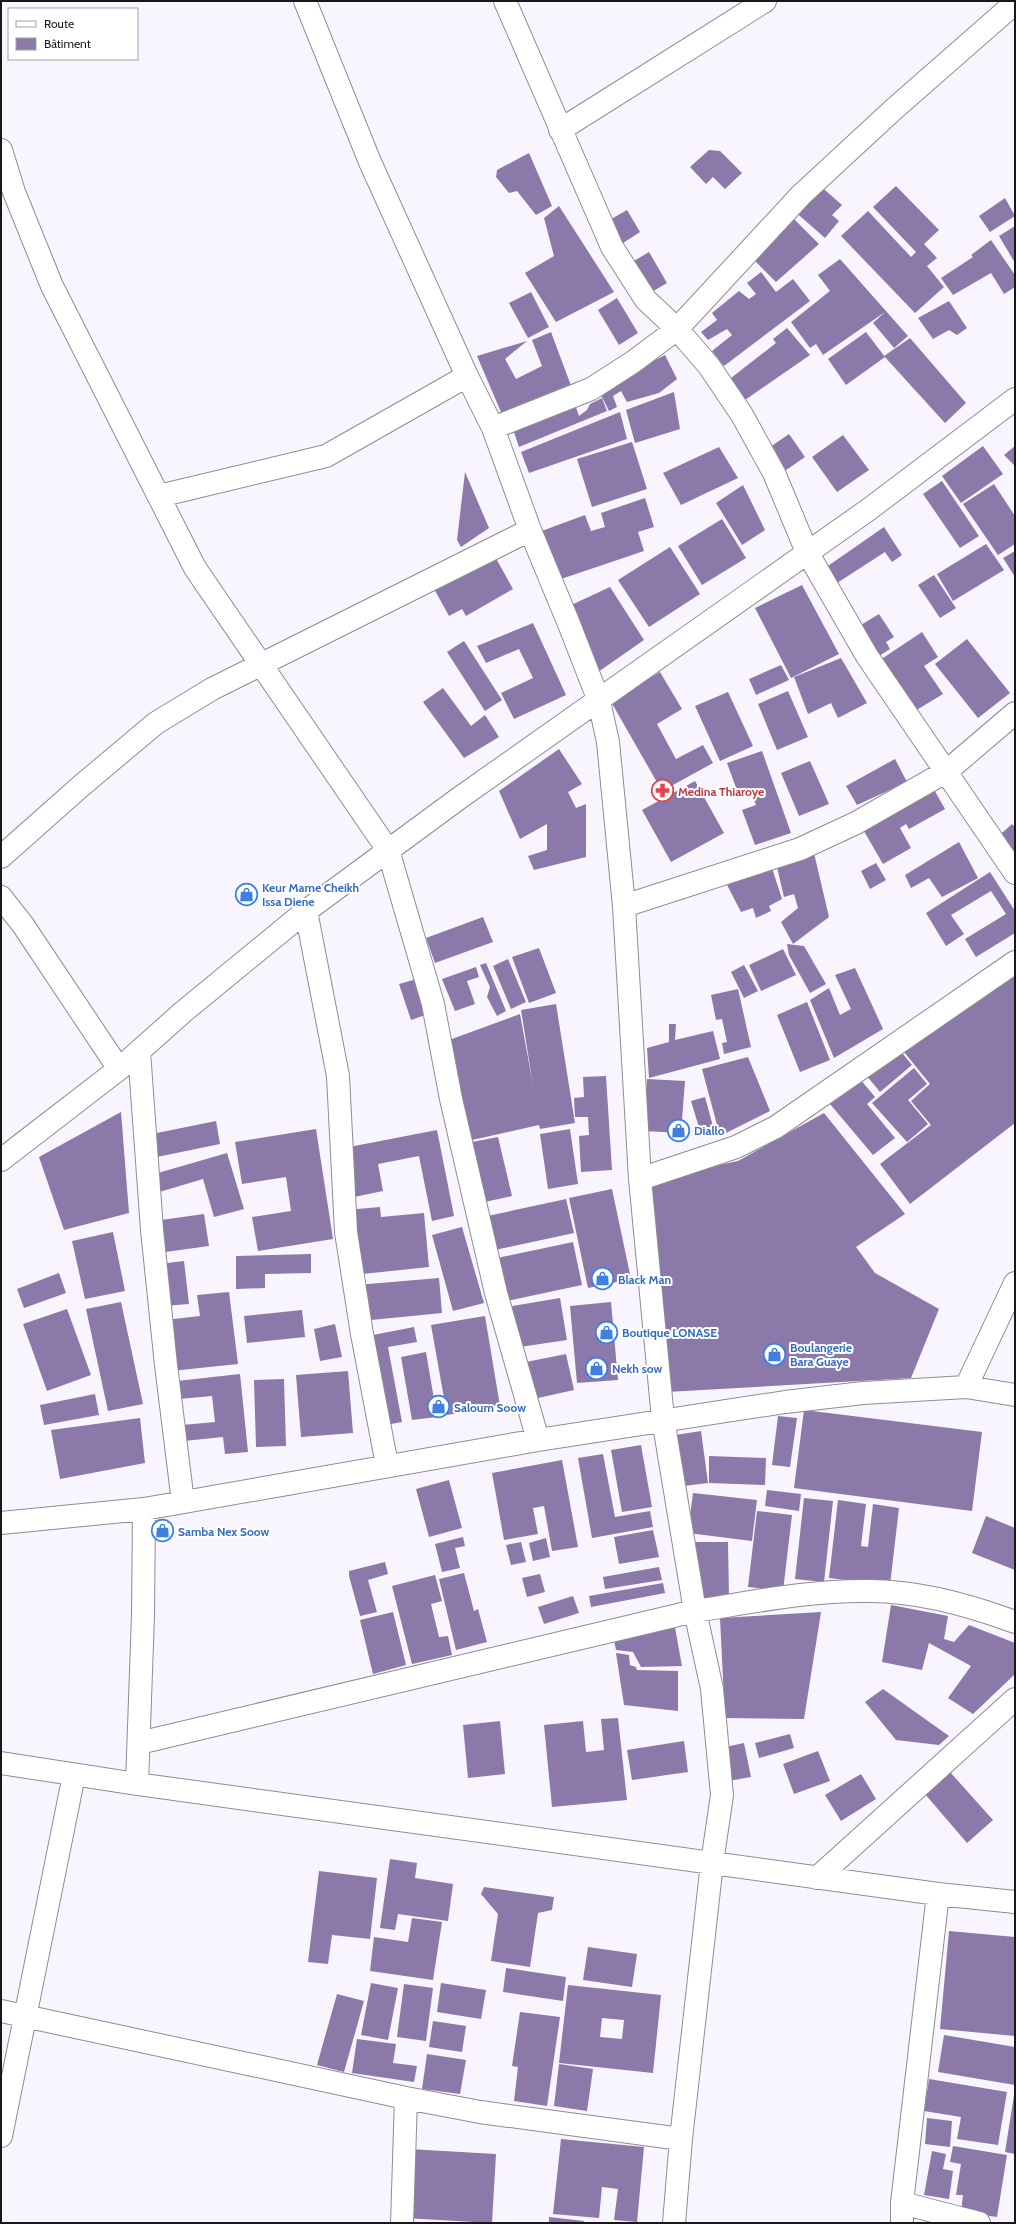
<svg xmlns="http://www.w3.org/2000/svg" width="1016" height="2224" font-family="Cabin,sans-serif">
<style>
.building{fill:#8b79a9;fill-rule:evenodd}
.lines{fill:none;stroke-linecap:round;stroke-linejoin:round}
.street-casing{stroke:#8e8c94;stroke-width:24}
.street{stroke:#fff;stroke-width:22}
.labels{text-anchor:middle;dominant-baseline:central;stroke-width:4;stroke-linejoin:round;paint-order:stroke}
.health-label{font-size:12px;font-weight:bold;fill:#be3a42;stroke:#fff;text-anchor:start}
.shop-label{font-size:12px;font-weight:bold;fill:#366cbe;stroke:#fff;text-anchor:start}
</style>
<rect width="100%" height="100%" fill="#f8f5fe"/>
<path class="building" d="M 709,150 L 720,151 L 742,173 L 725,189 L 713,177 L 706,184 L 690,167 Z
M 529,153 L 552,206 L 536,215 L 517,191 L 509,193 L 496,177 L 497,170 Z
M 817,183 L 842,205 L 832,215 L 839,221 L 825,238 L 792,209 Z
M 896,186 L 939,230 L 924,244 L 937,258 L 927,266 L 944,287 L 915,313 L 841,236 L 868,211 L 911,257 L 916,252 L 873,207 Z
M 1005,198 L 1015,216 L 990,232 L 979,216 Z
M 559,206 L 614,292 L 556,322 L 525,273 L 554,256 L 544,218 Z
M 627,210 L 640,232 L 620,245 L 606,222 Z
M 790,215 L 819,244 L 776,282 L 751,257 Z
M 1015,226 L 1015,263 L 999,236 Z
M 991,240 L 1015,275 L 1015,287 L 1004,294 L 991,273 L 953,295 L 941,278 L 973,257 L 971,255 Z
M 649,252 L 667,283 L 645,296 L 627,265 Z
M 840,259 L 908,336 L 894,348 L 873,323 L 885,312 L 823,355 L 816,344 L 810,348 L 791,322 L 830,291 L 818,275 Z
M 761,272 L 776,292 L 793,279 L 810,301 L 724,366 L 712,351 L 732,335 L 727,329 L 708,340 L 701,332 L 717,320 L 712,313 L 739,291 L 749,299 L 756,294 L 747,283 Z
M 531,292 L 549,327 L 528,338 L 509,303 Z
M 617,298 L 638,333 L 619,345 L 598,310 Z
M 949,301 L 967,328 L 957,335 L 949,330 L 933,339 L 918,318 Z
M 787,328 L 810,355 L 745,400 L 731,378 L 776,343 L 773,339 Z
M 551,332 L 573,391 L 504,419 L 477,356 L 527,341 L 505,359 L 516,379 L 542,366 L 532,340 Z
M 866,332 L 885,357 L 846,385 L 828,359 Z
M 910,338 L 966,403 L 945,423 L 884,356 Z
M 665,355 L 677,379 L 659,393 L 627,402 L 621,391 L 613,396 L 617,407 L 609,411 L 598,389 Z
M 674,392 L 680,429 L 635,443 L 626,410 Z
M 602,398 L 607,411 L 519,447 L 513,429 L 573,399 L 579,416 L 587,410 L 590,404 Z
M 620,412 L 627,439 L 529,473 L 521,452 Z
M 789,434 L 805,457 L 786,470 L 770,447 Z
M 843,435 L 869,470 L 837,492 L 812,457 Z
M 632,442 L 647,489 L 592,507 L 577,459 Z
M 983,446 L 1003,474 L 961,503 L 942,476 Z
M 1015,446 L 1015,466 L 1004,455 Z
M 719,447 L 738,478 L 681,505 L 663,473 Z
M 465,472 L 489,528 L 461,547 L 457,540 Z
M 942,481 L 979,536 L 960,548 L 923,494 Z
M 994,484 L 1015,516 L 1015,544 L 998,555 L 963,504 Z
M 743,485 L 765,530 L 742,545 L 716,503 Z
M 645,498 L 654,527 L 638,532 L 644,551 L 561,579 L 539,532 L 585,515 L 591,531 L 605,527 L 601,513 Z
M 722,519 L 746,558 L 702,585 L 678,546 Z
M 884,527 L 902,555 L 892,562 L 885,552 L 834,585 L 825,568 Z
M 986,544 L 1004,570 L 953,601 L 937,574 Z
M 670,547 L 700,594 L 649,627 L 618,580 Z
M 1015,551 L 1015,577 L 1003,558 Z
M 493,553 L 513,589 L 466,616 L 462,609 L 449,616 L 433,587 Z
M 934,575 L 956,608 L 940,618 L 918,585 Z
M 802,585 L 839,654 L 791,678 L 755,608 Z
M 610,587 L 644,640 L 598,672 L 569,606 Z
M 879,614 L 894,637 L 886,642 L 890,649 L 874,659 L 856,628 Z
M 533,623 L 566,695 L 514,719 L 501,693 L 533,678 L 519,649 L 486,663 L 477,646 Z
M 922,632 L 938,657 L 924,666 L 943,694 L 910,714 L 877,662 Z
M 967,639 L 1010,693 L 978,718 L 935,664 Z
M 464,641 L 502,700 L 485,711 L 447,652 Z
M 841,658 L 867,703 L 838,718 L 831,703 L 808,714 L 794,677 Z
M 781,665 L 789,680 L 756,695 L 749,679 Z
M 660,672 L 682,709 L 657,724 L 676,759 L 703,745 L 713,763 L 662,791 L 610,700 Z
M 443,688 L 471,726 L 485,715 L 499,737 L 464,758 L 423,702 Z
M 788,691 L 808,737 L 777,750 L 758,704 Z
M 728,692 L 753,746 L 720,761 L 695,706 Z
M 559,749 L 582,784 L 568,792 L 576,808 L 586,804 L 586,857 L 534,870 L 528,856 L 547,850 L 547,824 L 520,839 L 499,791 Z
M 762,751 L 791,833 L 755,845 L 742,810 L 756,805 L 750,789 L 738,793 L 727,763 Z
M 895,759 L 907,782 L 857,805 L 846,786 Z
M 810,761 L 829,804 L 799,816 L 781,773 Z
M 695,781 L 724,833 L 671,862 L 642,810 Z
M 932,786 L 945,809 L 909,829 L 906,824 L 900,828 L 911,848 L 883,864 L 861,826 Z
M 1012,824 L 1015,827 L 1015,869 L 994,840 Z
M 959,842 L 978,878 L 942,897 L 929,878 L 911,888 L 905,875 Z
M 813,849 L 829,917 L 793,944 L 781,922 L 798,908 L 794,894 L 784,897 L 776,863 Z
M 876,863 L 886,880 L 870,889 L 861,871 Z
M 771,865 L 782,899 L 769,906 L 771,911 L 756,918 L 753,908 L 741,912 L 724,879 Z
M 990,872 L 1015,911 L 1015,933 L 976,957 L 965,939 L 1006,914 L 991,891 L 951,915 L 964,934 L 946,946 L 926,913 Z
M 483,917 L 493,942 L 435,963 L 426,938 Z
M 787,944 L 804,946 L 826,984 L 810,993 L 789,955 Z
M 539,948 L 556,993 L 529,1003 L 512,957 Z
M 783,949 L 796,975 L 761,991 L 749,965 Z
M 508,959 L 526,1002 L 511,1009 L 493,966 Z
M 486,963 L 506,1011 L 497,1016 L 487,997 L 490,987 L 480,965 Z
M 744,965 L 758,991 L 744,998 L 731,972 Z
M 476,967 L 479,977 L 467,981 L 475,1004 L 455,1011 L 442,979 Z
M 855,968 L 883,1029 L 834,1058 L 810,1000 L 829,988 L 840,1015 L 851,1009 L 835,975 Z
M 1015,969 L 1015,1123 L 910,1204 L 880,1164 L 931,1125 L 911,1101 L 930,1084 L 900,1047 Z
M 420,978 L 431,1013 L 411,1020 L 399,984 Z
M 738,989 L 751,1047 L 724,1054 L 722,1043 L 727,1042 L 722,1019 L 716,1020 L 711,995 Z
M 807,1002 L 830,1060 L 800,1072 L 777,1015 Z
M 556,1004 L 575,1123 L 540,1129 L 539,1125 L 463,1142 L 441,1043 L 520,1014 L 533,1085 L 521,1010 Z
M 669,1024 L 676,1024 L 675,1040 L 713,1031 L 720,1059 L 649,1078 L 647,1048 L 669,1042 Z
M 898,1048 L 912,1065 L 880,1092 L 866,1075 Z
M 748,1057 L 770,1111 L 720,1136 L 702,1069 Z
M 914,1068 L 927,1084 L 908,1100 L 928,1124 L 907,1142 L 872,1103 Z
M 606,1076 L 612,1170 L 581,1172 L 579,1136 L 589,1135 L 588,1117 L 575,1117 L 574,1098 L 584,1097 L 583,1077 Z
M 647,1079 L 685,1081 L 681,1133 L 644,1131 Z
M 860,1079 L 875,1097 L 867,1104 L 895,1138 L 873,1155 L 830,1104 Z
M 705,1097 L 714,1130 L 701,1134 L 691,1101 Z
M 121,1112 L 129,1213 L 64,1230 L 39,1157 Z
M 824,1113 L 905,1214 L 856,1247 L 875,1273 L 939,1309 L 911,1378 L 667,1392 L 644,1181 L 738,1161 Z
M 216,1121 L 220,1144 L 152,1158 L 147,1135 Z
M 316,1129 L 333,1239 L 258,1251 L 252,1217 L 291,1211 L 286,1177 L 242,1184 L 235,1142 Z
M 570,1129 L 578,1184 L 548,1189 L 540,1134 Z
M 437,1130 L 454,1216 L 432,1221 L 419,1156 L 378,1164 L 383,1191 L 354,1197 L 344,1148 Z
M 498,1137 L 512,1196 L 480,1203 L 467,1143 Z
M 227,1153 L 244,1209 L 214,1217 L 203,1179 L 156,1193 L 151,1175 Z
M 612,1189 L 631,1279 L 588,1288 L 569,1198 Z
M 566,1199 L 574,1233 L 490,1251 L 483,1217 Z
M 380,1207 L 381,1217 L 424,1213 L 429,1267 L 353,1275 L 346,1210 Z
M 204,1214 L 209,1246 L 158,1253 L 154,1221 Z
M 462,1227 L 484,1303 L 453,1311 L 432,1235 Z
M 113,1232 L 125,1291 L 85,1299 L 72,1241 Z
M 573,1242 L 582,1285 L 502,1302 L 492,1259 Z
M 311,1254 L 311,1273 L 265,1274 L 265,1288 L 236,1289 L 236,1256 Z
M 184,1261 L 189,1304 L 163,1306 L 159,1264 Z
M 59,1273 L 66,1293 L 24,1308 L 17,1289 Z
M 439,1278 L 442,1313 L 361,1321 L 357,1285 Z
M 229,1292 L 238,1364 L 171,1371 L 165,1320 L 200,1316 L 197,1295 Z
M 560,1298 L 567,1340 L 513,1348 L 506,1307 Z
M 121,1302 L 143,1404 L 108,1411 L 86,1309 Z
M 611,1302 L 618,1380 L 577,1383 L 570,1306 Z
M 67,1309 L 91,1375 L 47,1391 L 23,1324 Z
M 302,1310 L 305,1337 L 247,1343 L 244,1316 Z
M 485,1316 L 500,1406 L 447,1415 L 431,1325 Z
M 335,1324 L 342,1357 L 320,1361 L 314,1329 Z
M 414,1327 L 417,1342 L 388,1347 L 402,1422 L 380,1426 L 363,1337 Z
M 426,1352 L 437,1417 L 412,1420 L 401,1357 Z
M 566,1354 L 574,1390 L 529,1400 L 521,1363 Z
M 348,1371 L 353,1433 L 301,1437 L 296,1375 Z
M 240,1374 L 248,1452 L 225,1454 L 223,1437 L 184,1441 L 182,1425 L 215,1422 L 212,1396 L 179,1399 L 177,1381 Z
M 284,1379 L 286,1446 L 256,1447 L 254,1380 Z
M 95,1394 L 99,1415 L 44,1425 L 40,1405 Z
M 804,1410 L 982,1432 L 972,1511 L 794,1488 Z
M 778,1416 L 797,1418 L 790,1467 L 772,1465 Z
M 140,1418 L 145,1463 L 60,1479 L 51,1430 Z
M 701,1431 L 708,1483 L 676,1487 L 669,1436 Z
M 641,1445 L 652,1507 L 622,1512 L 611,1450 Z
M 603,1454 L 615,1517 L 650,1511 L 653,1527 L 592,1538 L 578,1458 Z
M 709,1456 L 766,1458 L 765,1485 L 709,1483 Z
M 562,1460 L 578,1547 L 552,1551 L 544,1506 L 533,1508 L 538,1534 L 504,1540 L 492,1473 Z
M 449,1480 L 462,1528 L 429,1537 L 416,1489 Z
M 767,1490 L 801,1494 L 799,1511 L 765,1506 Z
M 693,1493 L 757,1500 L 752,1541 L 688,1533 Z
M 804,1498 L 833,1501 L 824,1582 L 795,1579 Z
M 838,1500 L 866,1504 L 861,1546 L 868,1547 L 873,1504 L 899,1508 L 890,1585 L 829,1578 Z
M 757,1511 L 792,1515 L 783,1591 L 748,1587 Z
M 986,1516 L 1015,1528 L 1015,1570 L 972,1553 Z
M 653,1530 L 659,1557 L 619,1564 L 614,1537 Z
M 463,1537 L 465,1546 L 455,1548 L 460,1568 L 442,1572 L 435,1544 Z
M 546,1538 L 550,1557 L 533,1561 L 529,1543 Z
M 521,1542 L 526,1562 L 511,1565 L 506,1545 Z
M 695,1542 L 728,1542 L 729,1598 L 697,1599 Z
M 385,1562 L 388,1574 L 368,1580 L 377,1612 L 360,1616 L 349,1576 L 349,1571 Z
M 659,1567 L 662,1580 L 605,1589 L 603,1577 Z
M 464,1573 L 474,1611 L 478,1609 L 487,1642 L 456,1650 L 439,1579 Z
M 540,1574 L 545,1592 L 527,1597 L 522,1578 Z
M 435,1575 L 442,1601 L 431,1604 L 439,1637 L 448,1636 L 452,1655 L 412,1664 L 392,1586 Z
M 663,1583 L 665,1593 L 591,1607 L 589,1596 Z
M 573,1596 L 579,1613 L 544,1624 L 538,1607 Z
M 891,1605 L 948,1616 L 944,1639 L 954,1642 L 969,1625 L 1015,1643 L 1015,1674 L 973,1714 L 948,1698 L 971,1666 L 929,1643 L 922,1670 L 882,1662 Z
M 393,1612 L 406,1665 L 373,1674 L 360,1620 Z
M 821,1612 L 804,1719 L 725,1718 L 720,1618 Z
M 674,1622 L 682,1666 L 641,1667 L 633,1652 L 616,1650 L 613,1635 Z
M 616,1653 L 629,1655 L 630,1665 L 636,1667 L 637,1670 L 678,1671 L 678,1711 L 624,1705 Z
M 883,1689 L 949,1736 L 939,1745 L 896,1740 L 865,1702 Z
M 618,1718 L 627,1800 L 552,1807 L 544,1725 L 583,1721 L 586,1752 L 604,1750 L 601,1719 Z
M 500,1721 L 505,1774 L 468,1778 L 463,1725 Z
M 790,1734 L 794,1748 L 759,1758 L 755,1743 Z
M 684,1741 L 688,1772 L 632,1780 L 627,1750 Z
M 744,1743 L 751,1777 L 728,1781 L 721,1748 Z
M 818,1751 L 830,1781 L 794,1794 L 783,1764 Z
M 950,1772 L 993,1820 L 967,1843 L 925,1794 Z
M 861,1774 L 876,1799 L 841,1821 L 825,1795 Z
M 390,1859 L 417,1863 L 415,1878 L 453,1884 L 448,1921 L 398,1914 L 395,1930 L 380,1928 Z
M 319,1871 L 377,1878 L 370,1939 L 332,1935 L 328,1964 L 308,1962 Z
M 484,1887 L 554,1897 L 552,1910 L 538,1913 L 530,1967 L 491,1961 L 498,1914 L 481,1894 Z
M 412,1918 L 442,1922 L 433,1980 L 370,1971 L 374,1937 L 408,1942 Z
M 949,1931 L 1015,1937 L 1015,2036 L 940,2029 Z
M 588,1947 L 637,1954 L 632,1987 L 583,1980 Z
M 506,1968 L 566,1977 L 563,2001 L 503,1992 Z
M 371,1983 L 398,1988 L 388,2040 L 361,2035 Z
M 441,1983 L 486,1990 L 481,2019 L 437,2012 Z
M 404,1984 L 433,1988 L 426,2041 L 397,2037 Z
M 568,1985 L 661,1995 L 653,2073 L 559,2063 ZM 602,2018 L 624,2020 L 622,2039 L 600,2037 Z
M 337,1994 L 364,2001 L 344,2072 L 317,2065 Z
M 520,2012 L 560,2017 L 547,2106 L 514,2101 L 518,2067 L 512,2066 Z
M 433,2021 L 466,2026 L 462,2052 L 429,2047 Z
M 944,2035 L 1015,2047 L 1015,2085 L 938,2072 Z
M 357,2039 L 396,2044 L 393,2063 L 417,2066 L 414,2082 L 352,2073 Z
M 427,2054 L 466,2060 L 460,2094 L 422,2089 Z
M 559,2064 L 593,2069 L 587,2111 L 554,2106 Z
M 929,2079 L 1007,2092 L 998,2145 L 957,2139 L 961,2117 L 924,2111 Z
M 1014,2095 L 1015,2095 L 1015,2154 L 1005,2152 Z
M 927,2118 L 952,2121 L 950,2147 L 925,2144 Z
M 561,2139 L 644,2147 L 637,2222 L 614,2220 L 618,2189 L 602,2187 L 599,2218 L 553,2214 Z
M 953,2146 L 1007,2155 L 997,2217 L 961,2212 L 963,2195 L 956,2195 L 961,2164 L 950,2162 Z
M 408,2149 L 496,2154 L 492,2223 L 404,2218 Z
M 932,2151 L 946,2154 L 943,2169 L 953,2171 L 949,2199 L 924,2195 Z
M 549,2217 L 584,2221 L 583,2223 L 549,2223 Z"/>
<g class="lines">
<defs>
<path id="street" d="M 305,1 L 370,162 L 467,376 L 493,428 L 530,530 L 569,624 L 599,701 L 608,742 L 624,906 L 640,1179 L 663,1419 L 695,1611 L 712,1689 L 722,1795 L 712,1863 L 681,2139 L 674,2223
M 505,1 L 612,247 L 646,300 L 677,329 L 709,366 L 742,415 L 774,473 L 807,552 L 867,656 L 1015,873
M 560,130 L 765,1
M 1,150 L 14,192 L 52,286 L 195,568 L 388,850 L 433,1004 L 451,1099 L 496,1293 L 538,1440
M 493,428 L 591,389 L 633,362 L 677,329 L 801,195 L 894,109 L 1015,3
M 159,496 L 326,456 L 467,376
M 1,857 L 81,786 L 156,723 L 212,689 L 530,530
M 1,897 L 23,925 L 119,1069
M 624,906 L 800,849 L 856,823 L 947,771 L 1015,713
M 306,911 L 338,1076 L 346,1232 L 362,1334 L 387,1465
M 139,1051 L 152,1230 L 166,1365 L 183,1502
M 1,1160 L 119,1069 L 183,1012 L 306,911 L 458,799 L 868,510 L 1015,399
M 640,1179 L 736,1147 L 776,1127 L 1015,962
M 966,1387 L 1015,1283
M 1,1523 L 144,1509 L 538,1440 L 785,1402 L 863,1393 L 966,1387 L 1015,1395
M 139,1743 L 695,1611 C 753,1602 811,1590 870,1591 C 919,1591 969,1605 1015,1622
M 1,1763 L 137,1784 L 938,1894 L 1015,1902
M 137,1784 L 143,1615 L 144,1509
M 817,1878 L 1015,1699
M 1,2011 L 406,2098 L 480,2112 L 681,2139
M 1,2136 L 74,1775
M 902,2203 L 979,2223
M 402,2223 L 406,2098
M 902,2223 L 902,2203 L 938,1894"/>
</defs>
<use href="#street" class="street-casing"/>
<use href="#street" class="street"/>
</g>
<defs>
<symbol id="pharmacy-ring" viewBox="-11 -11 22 22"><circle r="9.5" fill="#fff" stroke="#e0444e" stroke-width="1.5"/><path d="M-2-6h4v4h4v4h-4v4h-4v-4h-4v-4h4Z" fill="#e0444e"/></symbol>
<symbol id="shop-ring" viewBox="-11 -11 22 22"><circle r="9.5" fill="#fff" stroke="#3f7fe0" stroke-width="1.5"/><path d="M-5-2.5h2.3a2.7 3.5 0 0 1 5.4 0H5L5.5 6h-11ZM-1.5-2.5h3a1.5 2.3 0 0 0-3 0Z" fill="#3f7fe0"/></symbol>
</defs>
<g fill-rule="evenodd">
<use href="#pharmacy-ring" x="650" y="778" width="25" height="25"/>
<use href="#shop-ring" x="234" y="882" width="25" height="25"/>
<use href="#shop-ring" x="666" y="1118" width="25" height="25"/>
<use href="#shop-ring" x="590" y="1266" width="25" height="25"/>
<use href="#shop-ring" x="594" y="1320" width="25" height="25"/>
<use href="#shop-ring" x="762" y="1342" width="25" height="25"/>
<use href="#shop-ring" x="584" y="1356" width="25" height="25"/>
<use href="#shop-ring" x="426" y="1394" width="25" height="25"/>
<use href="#shop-ring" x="150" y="1518" width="25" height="25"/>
</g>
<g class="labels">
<g class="health-label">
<text x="678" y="791">Medina Thiaroye</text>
</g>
<g class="shop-label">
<text x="262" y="887">Keur Mame Cheikh<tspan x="262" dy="14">Issa Diene</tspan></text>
<text x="694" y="1130">Diallo</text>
<text x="618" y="1279">Black Man</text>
<text x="622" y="1332">Boutique LONASE</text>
<text x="790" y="1347">Boulangerie<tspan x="790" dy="14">Bara Guaye</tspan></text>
<text x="612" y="1368">Nekh sow</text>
<text x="454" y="1407">Saloum Soow</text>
<text x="178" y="1531">Samba Nex Soow</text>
</g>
</g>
<rect width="1016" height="2224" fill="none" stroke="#18171a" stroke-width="4"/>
<rect x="8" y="8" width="130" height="52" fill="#ffffff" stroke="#a3a2a3"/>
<rect x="16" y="21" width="20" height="6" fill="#ffffff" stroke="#a3a2a3"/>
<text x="44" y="28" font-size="12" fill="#18171a">Route</text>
<rect x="16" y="38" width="20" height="12" fill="#8b79a9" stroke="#a3a2a3"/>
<text x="44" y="48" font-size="12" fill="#18171a">Bâtiment</text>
</svg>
